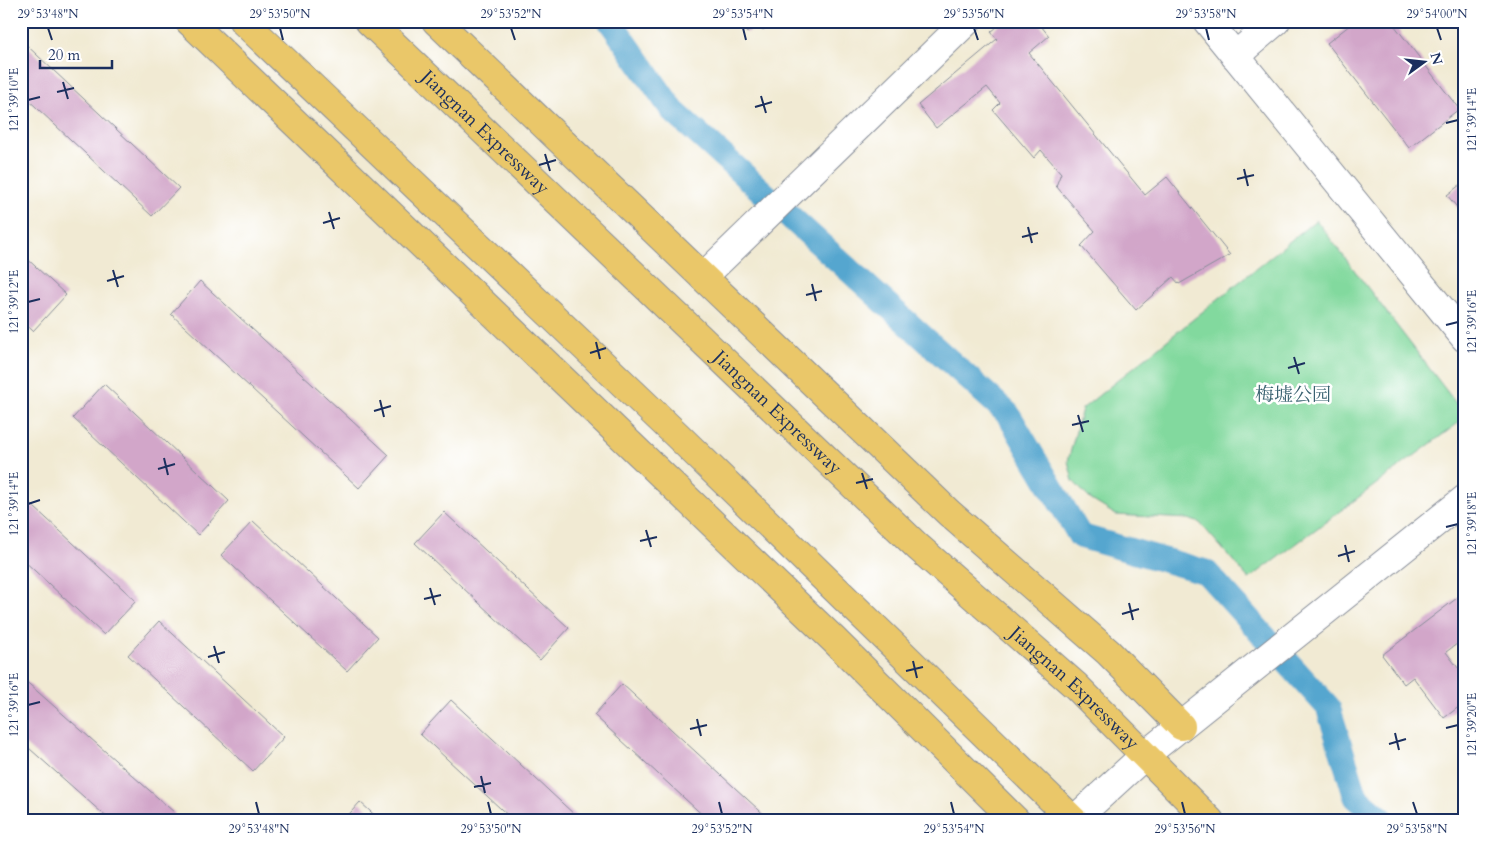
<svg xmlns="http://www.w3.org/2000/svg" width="1486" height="842" font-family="Cardo,'Noto Serif SC',serif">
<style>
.green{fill:#82d99e;stroke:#4e847e}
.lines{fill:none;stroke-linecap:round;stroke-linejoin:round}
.canal{stroke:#55a6cf;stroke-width:25}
.building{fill:#d2a6c9}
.minor-casing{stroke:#868c98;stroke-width:30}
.major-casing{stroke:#868c98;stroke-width:30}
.minor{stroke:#fff;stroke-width:28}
.major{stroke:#eac769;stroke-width:28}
.ticks{fill:none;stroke:#1b2f5e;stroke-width:2}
.labels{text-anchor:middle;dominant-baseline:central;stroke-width:5;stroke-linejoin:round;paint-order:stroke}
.street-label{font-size:19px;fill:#1b2f5e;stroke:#fff}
.park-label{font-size:19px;fill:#3a6271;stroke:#fff}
.neatline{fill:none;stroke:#1b2f5e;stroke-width:2}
.ticks-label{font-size:12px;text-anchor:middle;fill:#1b2f5e}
</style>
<rect width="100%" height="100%" fill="#fff"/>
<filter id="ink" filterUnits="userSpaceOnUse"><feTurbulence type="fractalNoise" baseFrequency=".02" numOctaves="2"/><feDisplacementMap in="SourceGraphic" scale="10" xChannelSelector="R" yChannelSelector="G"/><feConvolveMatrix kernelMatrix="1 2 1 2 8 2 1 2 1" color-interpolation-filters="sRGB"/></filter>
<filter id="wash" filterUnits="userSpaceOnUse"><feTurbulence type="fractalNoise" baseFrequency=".0096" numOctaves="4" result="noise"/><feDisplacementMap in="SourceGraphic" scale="20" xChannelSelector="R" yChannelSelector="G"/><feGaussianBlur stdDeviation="1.12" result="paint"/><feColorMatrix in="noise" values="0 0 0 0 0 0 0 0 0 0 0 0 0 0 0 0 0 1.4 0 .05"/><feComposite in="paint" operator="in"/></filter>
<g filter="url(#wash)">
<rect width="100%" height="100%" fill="#f1ead3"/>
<path class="green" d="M 1316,220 L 1465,415 L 1465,418 L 1249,579 L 1200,523 L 1188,519 L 1116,515 L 1090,499 L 1073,481 L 1068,461 L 1082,409 Z"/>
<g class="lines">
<path class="canal" d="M 610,21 L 673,111 L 1008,414 L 1080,536 L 1206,572 L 1328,707 L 1356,797 L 1384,821"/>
</g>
<g id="blocks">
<path class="building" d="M 735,21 L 773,21 L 763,30 L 758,24 L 747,33 Z
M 1004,21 L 1037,21 L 1049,36 L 1029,53 L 1145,195 L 1167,177 L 1230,255 L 1179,284 L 1173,277 L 1136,310 L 1081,246 L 1095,231 L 1056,186 L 1061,173 L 1041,150 L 1034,158 L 993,110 L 1000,103 L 987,87 L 936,128 L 918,105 L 997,39 L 991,32 Z
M 1355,21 L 1391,21 L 1459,109 L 1409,148 L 1327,43 Z
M 21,40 L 179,188 L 152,216 L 21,93 Z
M 1465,181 L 1465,217 L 1447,195 Z
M 21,253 L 66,295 L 33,331 L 21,320 Z
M 200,281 L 389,455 L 359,488 L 171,314 Z
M 104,384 L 229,501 L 198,535 L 73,418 Z
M 21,495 L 136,601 L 104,635 L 21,558 Z
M 444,512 L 569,628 L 540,660 L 415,543 Z
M 253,521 L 378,637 L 347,671 L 221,555 Z
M 1465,592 L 1465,638 L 1446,652 L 1465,677 L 1465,704 L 1464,703 L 1444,718 L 1413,677 L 1404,684 L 1382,655 Z
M 159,621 L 284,737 L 253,771 L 128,655 Z
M 21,677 L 175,813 L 168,821 L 111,821 L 21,741 Z
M 622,684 L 771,821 L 709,821 L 594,715 Z
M 451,700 L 576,816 L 572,821 L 514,821 L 420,734 Z
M 360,802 L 381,821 L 343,821 Z"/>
</g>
</g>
<g filter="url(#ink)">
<use href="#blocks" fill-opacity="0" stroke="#868c98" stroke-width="1"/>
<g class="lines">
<defs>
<path id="minor" d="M 1207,21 L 1465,338
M 1235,56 L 1276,21
M 703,277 L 967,21
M 1073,821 L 1145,755 L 1465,499"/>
<g id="major">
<path d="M 189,21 L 834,640 L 1016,821"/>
<path d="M 243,21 L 678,436 L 1074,821"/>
<path id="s1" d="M 369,21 L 918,547 L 1076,686 L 1210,821"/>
<path d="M 436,21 L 949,513 L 1108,652 L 1181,726"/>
</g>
</defs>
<use href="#minor" class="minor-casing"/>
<use href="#major" class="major-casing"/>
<use href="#minor" class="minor"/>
<use href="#major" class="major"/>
</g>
</g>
<path class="ticks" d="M 48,28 L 52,40M 280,28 L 283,40M 511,28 L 515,40M 743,28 L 746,40M 974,28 L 978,40M 1206,28 L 1209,40M 1437,28 L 1441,40M 63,82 L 68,99M 57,92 L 74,88M 761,96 L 766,113M 28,100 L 40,97M 755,107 L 772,102M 1446,123 L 1458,120M 545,154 L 550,171M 539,165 L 556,160M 1244,169 L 1248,186M 1237,179 L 1254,175M 329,212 L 334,229M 323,223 L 340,218M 1028,227 L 1032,243M 1022,237 L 1038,233M 113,270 L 118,287M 107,281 L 124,276M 812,284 L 816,301M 806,295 L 822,291M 28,302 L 40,299M 1446,325 L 1458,322M 596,342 L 600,359M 590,353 L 606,348M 1294,357 L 1299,374M 1288,368 L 1305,363M 380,400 L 384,417M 374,411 L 391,406M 1078,415 L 1083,432M 1072,425 L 1089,421M 164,458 L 168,475M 158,469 L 175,464M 862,473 L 867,489M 856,483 L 873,479M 28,504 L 40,500M 1446,527 L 1458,524M 646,530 L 651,547M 640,541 L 657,537M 1345,545 L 1349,562M 1338,556 L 1355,551M 430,588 L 435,605M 424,599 L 441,595M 1129,603 L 1133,620M 1122,614 L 1139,609M 214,646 L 219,663M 208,657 L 225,652M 913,661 L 917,678M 906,671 L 923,667M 28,705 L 40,702M 697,719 L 701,736M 1446,728 L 1458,725M 690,729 L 707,725M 1395,733 L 1399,750M 1389,744 L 1406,739M 481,776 L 485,793M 474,787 L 491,783M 256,802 L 259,814M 488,802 L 491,814M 719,802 L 722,814M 951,802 L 954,814M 1182,802 L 1185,814M 1413,802 L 1417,814"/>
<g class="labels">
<g class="street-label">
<text stroke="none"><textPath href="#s1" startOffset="161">Jiangnan Expressway</textPath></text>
<text stroke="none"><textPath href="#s1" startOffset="566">Jiangnan Expressway</textPath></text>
<text stroke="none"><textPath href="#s1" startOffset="971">Jiangnan Expressway</textPath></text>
</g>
<g class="park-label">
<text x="1293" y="395">梅墟公园</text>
</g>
</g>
<rect width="1486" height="842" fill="none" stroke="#fff" stroke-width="55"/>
<g transform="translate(1424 62) rotate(75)" stroke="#ffffff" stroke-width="4" paint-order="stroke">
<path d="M0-4L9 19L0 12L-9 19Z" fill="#1b2f5e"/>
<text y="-8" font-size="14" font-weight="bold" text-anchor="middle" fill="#1b2f5e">N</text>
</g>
<path d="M40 60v8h72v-8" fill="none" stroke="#1b2f5e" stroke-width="2.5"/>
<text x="48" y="60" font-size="15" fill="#1b2f5e" stroke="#ffffff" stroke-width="4" paint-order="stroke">20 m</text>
<rect x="28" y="28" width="1430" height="786" class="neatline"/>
<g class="ticks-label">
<text x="48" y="18">29°53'48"N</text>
<text x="280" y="18">29°53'50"N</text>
<text x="511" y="18">29°53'52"N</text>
<text x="743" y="18">29°53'54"N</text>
<text x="974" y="18">29°53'56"N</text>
<text x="1206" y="18">29°53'58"N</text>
<text x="1437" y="18">29°54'00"N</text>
<text transform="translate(14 100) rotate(-90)" y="4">121°39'10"E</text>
<text transform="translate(1472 120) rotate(-90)" y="4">121°39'14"E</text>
<text transform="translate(14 302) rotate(-90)" y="4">121°39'12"E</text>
<text transform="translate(1472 322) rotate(-90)" y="4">121°39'16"E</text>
<text transform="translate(14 504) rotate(-90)" y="4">121°39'14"E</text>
<text transform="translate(1472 524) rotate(-90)" y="4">121°39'18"E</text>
<text transform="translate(14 705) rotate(-90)" y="4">121°39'16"E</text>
<text transform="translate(1472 725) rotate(-90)" y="4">121°39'20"E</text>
<text x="259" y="833">29°53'48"N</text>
<text x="491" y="833">29°53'50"N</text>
<text x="722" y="833">29°53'52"N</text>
<text x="954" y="833">29°53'54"N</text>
<text x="1185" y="833">29°53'56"N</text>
<text x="1417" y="833">29°53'58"N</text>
</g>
</svg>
